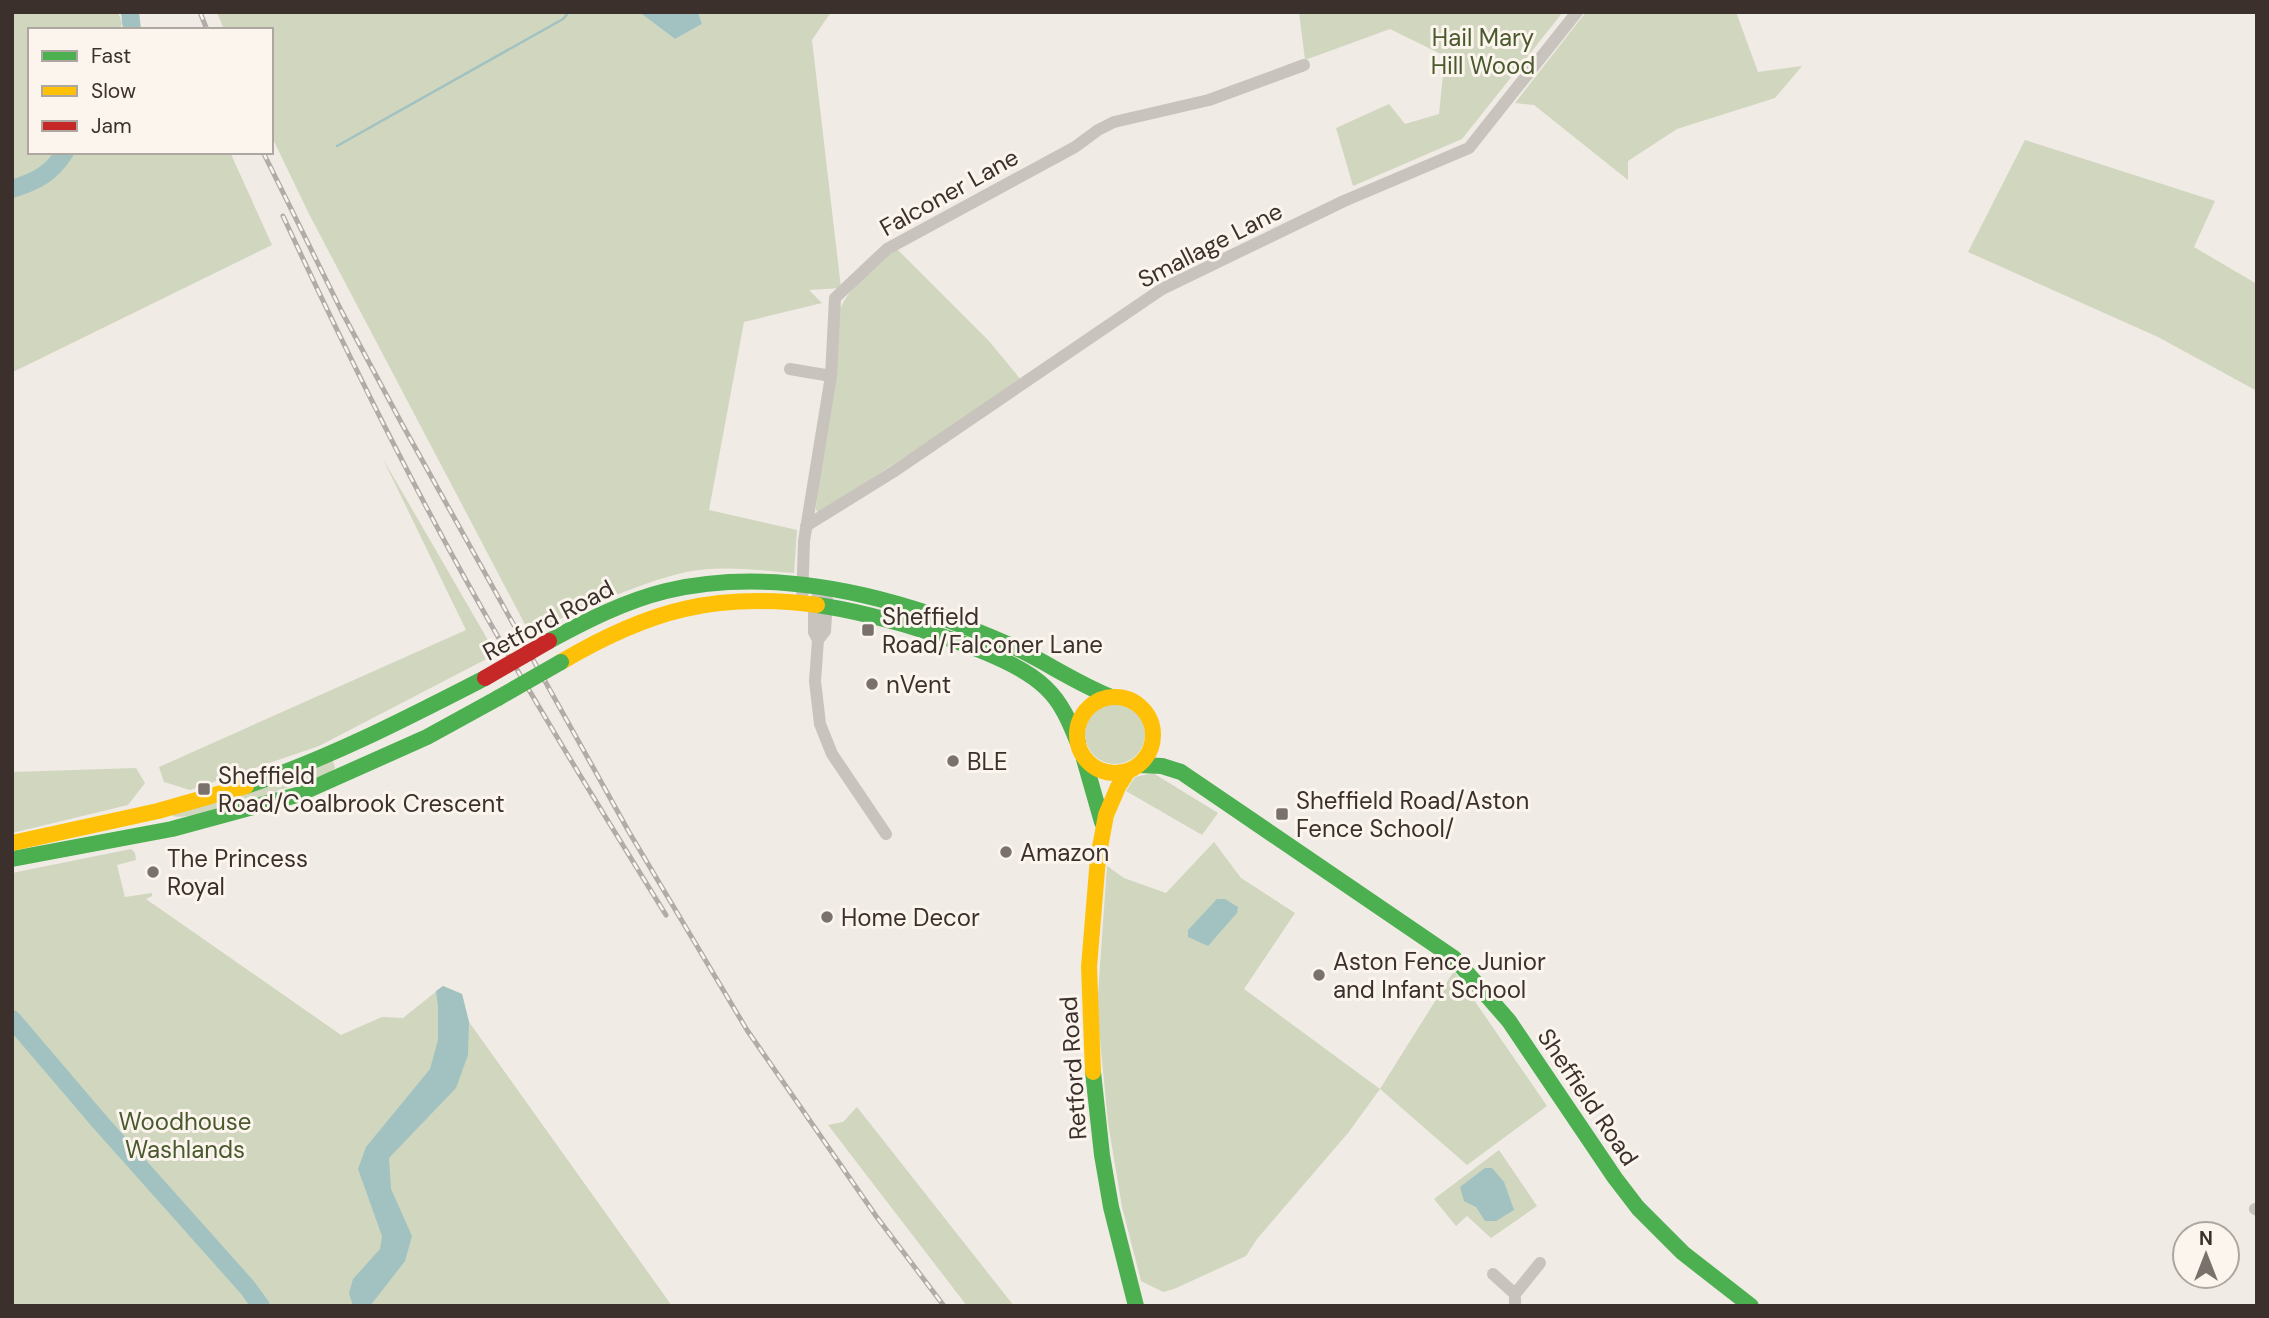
<svg xmlns="http://www.w3.org/2000/svg" width="2269" height="1318" font-family="'DM Sans',sans-serif">
<style>
.green{fill:#d1d6bf}
.water{fill:#a1c2c1}
.lines{fill:none;stroke-linecap:round;stroke-linejoin:round}
.stream{stroke:#a1c2c1;stroke-width:2.5}
.river{stroke:#a1c2c1;stroke-width:18}
.street{stroke:#c9c3be;stroke-width:12}
.fast{stroke:#4caf50;stroke-width:16}
.slow{stroke:#ffc107;stroke-width:16}
.rail-casing{stroke:#b1aca8;stroke-width:5}
.rail{stroke:#fbf5ee;stroke-width:2.5;stroke-dasharray:8;stroke-linecap:butt}
.fast-bridge{stroke:#4caf50;stroke-width:16}
.jam-bridge{stroke:#c62828;stroke-width:16}
.poi-dot{fill:#7a716c;stroke:#fbf5ee;stroke-width:2.5}
.labels{text-anchor:middle;dominant-baseline:central;stroke-width:6;stroke-linejoin:round;paint-order:stroke}
.park-label{font-size:24px;fill:#4a5a2e;stroke:#fbf5ee}
.street-label{font-size:24px;fill:#3b302b;stroke:#fbf5ee}
.poi-label{font-size:24px;fill:#3b302b;stroke:#fbf5ee;text-anchor:start}
</style>
<rect width="100%" height="100%" fill="#f0ebe5"/>
<path class="green" d="M 12,12 L 118,12 L 122,23 L 120,30 L 30,30 L 30,152 L 230,152 L 272,245 L 13,372 Z
M 217,12 L 639,12 L 675,39 L 702,24 L 698,12 L 831,12 L 812,40 L 841,288 L 809,290 L 822,303 L 744,322 L 709,510 L 797,530 L 794,573 C 760,570 719,565 686,572 C 631,585 581,611 529,632 L 309,214 L 271,135 L 271,30 L 224,30 Z
M 1299,12 L 1563,12 L 1462,139 L 1353,186 L 1336,128 L 1389,104 L 1405,124 L 1439,114 L 1445,56 L 1390,29 L 1305,60 Z
M 1586,12 L 1736,12 L 1758,72 L 1802,66 L 1775,98 L 1677,129 L 1628,161 L 1628,180 L 1534,105 L 1515,103 Z
M 2025,140 L 2215,201 L 2194,247 L 2257,284 L 2257,391 L 2158,337 L 1968,252 Z
M 897,249 L 989,341 L 1021,380 L 819,513 L 816,510 L 816,507 L 840,309 C 851,284 876,264 897,249 Z
M 383,459 L 496,654 L 319,746 L 190,790 L 164,782 L 159,767 L 466,630 Z
M1085 734a30 30 0 1 1 60 0a30 30 0 1 1-60 0Z
M 333,761 L 335,768 L 331,772 C 307,781 191,823 173,816 L 173,814 Z
M 136,768 L 145,783 L 128,805 L 12,833 L 12,772 Z
M 1153,773 L 1218,813 L 1202,835 L 1126,791 L 1135,777 Z
M 1214,842 L 1241,878 L 1295,913 L 1244,989 L 1380,1089 L 1454,971 L 1547,1106 L 1467,1165 L 1380,1089 L 1348,1133 L 1257,1239 L 1246,1256 L 1174,1289 L 1163,1292 L 1141,1281 L 1122,1207 L 1108,1123 L 1097,1008 L 1107,866 L 1124,878 L 1166,893 Z
M 131,849 L 135,853 L 136,860 L 117,865 L 125,897 L 152,893 L 152,896 L 146,899 L 341,1035 L 382,1017 L 403,1018 L 443,986 L 462,994 L 469,1022 L 672,1306 L 12,1306 L 12,873 Z
M 857,1107 L 1014,1306 L 967,1306 L 828,1125 L 843,1122 Z
M 1499,1150 L 1537,1206 L 1491,1238 L 1467,1216 L 1456,1226 L 1434,1199 Z"/>
<path class="water" d="M 639,12 L 698,12 L 702,24 L 675,39 Z
M 1217,899 L 1225,899 L 1238,907 L 1237,913 L 1208,946 L 1188,937 L 1188,930 Z
M 443,986 L 462,994 L 469,1022 L 468,1055 L 456,1088 L 389,1158 L 391,1189 L 412,1236 L 405,1261 L 370,1306 L 353,1306 L 349,1293 L 353,1279 L 380,1249 L 382,1236 L 358,1169 L 366,1147 L 430,1069 L 438,1040 L 438,1006 L 436,991 Z
M 1485,1168 L 1492,1168 L 1504,1182 L 1514,1210 L 1496,1221 L 1485,1221 L 1476,1207 L 1464,1201 L 1460,1187 Z"/>
<g class="lines">
<path class="stream" d="M 337,146 L 563,19 L 569,12"/>
<path class="river" d="M 130,12 L 132,30
M 12,189 C 37,181 51,174 65,152
M 12,1019 L 99,1121 L 247,1287 L 261,1306"/>
<path class="street" d="M 790,369 L 831,376
M 806,526 L 893,472 L 1162,289 L 1344,201 L 1469,148 L 1577,12
M 822,588 L 814,604 L 814,632 L 818,640 L 815,681 L 820,724 L 832,754 L 886,834
M 802,603 L 804,541 L 831,376 L 835,298 L 887,249 L 1075,147 L 1098,130 L 1114,122 L 1209,100 L 1304,65
M 818,640 L 825,631 L 827,600
M 2255,1209 L 2257,1210
M 1493,1274 L 1515,1294
M 1515,1306 L 1515,1294 L 1540,1263"/>
<path class="fast" d="M 817,605 C 871,612 1009,650 1046,688 C 1062,703 1070,723 1078,743
M 549,641 C 586,621 625,601 666,591 C 781,564 906,599 1012,646 C 1046,662 1076,683 1111,697
M 1084,759 L 1102,822
M 1139,765 L 1162,766 L 1181,772 L 1454,958 L 1509,1021 L 1615,1178 L 1638,1208 L 1683,1253 L 1751,1306
M 246,786 C 330,758 407,718 485,678
M 12,859 L 172,829 L 297,795 L 427,737 L 498,698
M 1093,1072 L 1102,1155 L 1111,1207 L 1136,1306"/>
<path class="slow" d="M 561,662 C 649,610 715,592 817,605
M1077 735a38 38 0 1 1 76 0a38 38 0 1 1-76 0Z
M 12,843 L 158,811 L 246,786
M 1093,1072 L 1089,967 L 1098,858 L 1106,815 L 1118,787 L 1128,771"/>
<defs>
<path id="rail" d="M 200,12 L 207,30
M 263,152 L 342,312 L 402,424 L 629,832 L 747,1030 L 876,1216 L 944,1306
M 283,216 C 343,345 406,474 476,598 C 536,705 601,810 666,915"/>
</defs>
<use href="#rail" class="rail-casing"/>
<use href="#rail" class="rail"/>
<path class="fast-bridge" d="M 498,698 L 561,662"/>
<path class="jam-bridge" d="M 485,678 L 549,641"/>
</g>
<g class="poi-dot">
<rect x="861" y="623" width="14" height="14" rx="3.5"/>
<circle cx="872" cy="684" r="7"/>
<circle cx="953" cy="761" r="7"/>
<rect x="197" y="782" width="14" height="14" rx="3.5"/>
<rect x="1275" y="807" width="14" height="14" rx="3.5"/>
<circle cx="1006" cy="852" r="7"/>
<circle cx="153" cy="872" r="7"/>
<circle cx="827" cy="917" r="7"/>
<circle cx="1319" cy="975" r="7"/>
</g>
<g class="labels">
<g class="park-label">
<text x="1483" y="37">Hail Mary<tspan x="1483" dy="28">Hill Wood</tspan></text>
<text x="185" y="1121">Woodhouse<tspan x="185" dy="28">Washlands</tspan></text>
</g>
<g class="street-label">
<text transform="translate(949 192) rotate(-29)">Falconer Lane</text>
<text transform="translate(1210 245) rotate(-27)">Smallage Lane</text>
<text transform="translate(548 620) rotate(-28)">Retford Road</text>
<text transform="translate(1073 1068) rotate(-94)">Retford Road</text>
<text transform="translate(1588 1097) rotate(56)">Sheffield Road</text>
</g>
<g class="poi-label">
<text x="882" y="616">Sheffield<tspan x="882" dy="28">Road/Falconer Lane</tspan></text>
<text x="886" y="684">nVent</text>
<text x="967" y="761">BLE</text>
<text x="218" y="775">Sheffield<tspan x="218" dy="28">Road/Coalbrook Crescent</tspan></text>
<text x="1296" y="800">Sheffield Road/Aston<tspan x="1296" dy="28">Fence School/</tspan></text>
<text x="1020" y="852">Amazon</text>
<text x="167" y="858">The Princess<tspan x="167" dy="28">Royal</tspan></text>
<text x="841" y="917">Home Decor</text>
<text x="1333" y="961">Aston Fence Junior<tspan x="1333" dy="28">and Infant School</tspan></text>
</g>
</g>
<rect width="2269" height="1318" fill="none" stroke="#3b302b" stroke-width="28"/>
<rect x="28" y="28" width="245" height="126" fill="#fbf5ee" stroke="#aea6a0" stroke-width="2"/>
<rect x="42" y="51" width="35" height="10" fill="#4caf50" stroke="#aea6a0" stroke-width="2"/>
<text x="91" y="63" font-size="21" fill="#3b302b">Fast</text>
<rect x="42" y="86" width="35" height="10" fill="#ffc107" stroke="#aea6a0" stroke-width="2"/>
<text x="91" y="98" font-size="21" fill="#3b302b">Slow</text>
<rect x="42" y="121" width="35" height="10" fill="#c62828" stroke="#aea6a0" stroke-width="2"/>
<text x="91" y="133" font-size="21" fill="#3b302b">Jam</text>
<g transform="translate(2206 1255)"><circle r="33" fill="#fbf5ee" stroke="#aea6a0" stroke-width="2"/>
<path d="M0-5L12 26L0 18L-12 26Z" fill="#7a716c"/>
<text y="-10" font-size="19" font-weight="bold" text-anchor="middle" fill="#3b302b">N</text>
</g>
</svg>
